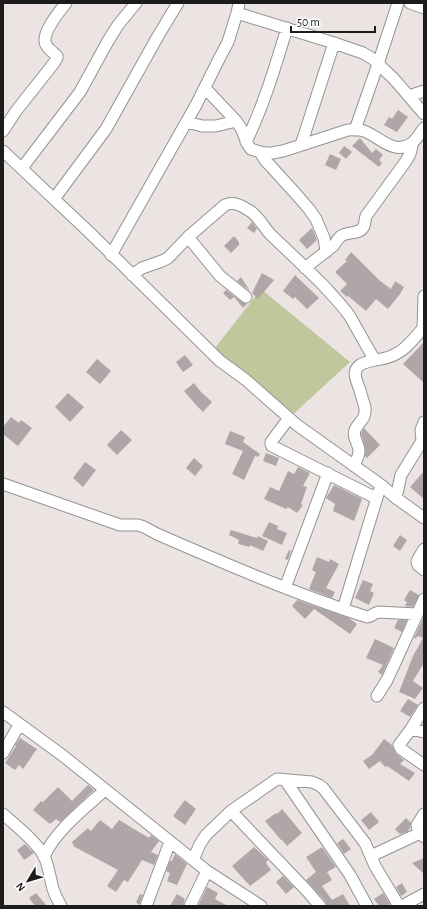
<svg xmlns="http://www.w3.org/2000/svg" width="427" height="909" font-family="'Alegreya Sans',sans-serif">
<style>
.forest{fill:#c1c79c}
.building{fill:#b1a6a7}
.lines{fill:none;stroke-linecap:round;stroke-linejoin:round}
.street-casing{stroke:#939393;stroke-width:13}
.street{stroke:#fff;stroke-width:11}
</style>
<rect width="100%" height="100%" fill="#ece4e3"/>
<path class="forest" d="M 261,289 L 350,362 L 289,418 L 211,353 Z"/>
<path class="building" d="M 398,110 L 408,117 L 397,132 L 384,125 L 389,117 L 392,119 Z
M 360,138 L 372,153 L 376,149 L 383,155 L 379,160 L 382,163 L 379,167 L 352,146 Z
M 344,146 L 352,152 L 346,159 L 339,153 Z
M 330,154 L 341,159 L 336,170 L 325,165 Z
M 252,222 L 257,229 L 254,233 L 247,228 Z
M 312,228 L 317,240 L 307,249 L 299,240 Z
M 234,236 L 239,242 L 239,245 L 231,253 L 224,246 Z
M 351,252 L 379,280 L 391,289 L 395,281 L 404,287 L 400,294 L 388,309 L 376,299 L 366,311 L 348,296 L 347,297 L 340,291 L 347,284 L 335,272 L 347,261 L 345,260 Z
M 262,273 L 274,280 L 258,299 L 252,293 Z
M 295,275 L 319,298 L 307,309 L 295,297 L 293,299 L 283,291 Z
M 241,277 L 250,291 L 237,281 Z
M 226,290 L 242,302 L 247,304 L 243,308 L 234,297 L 230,300 L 223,293 Z
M 424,342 L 424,383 L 403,364 Z
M 185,355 L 193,365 L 183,372 L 176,362 Z
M 97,359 L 111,371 L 100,384 L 86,372 Z
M 194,383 L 201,392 L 212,402 L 203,412 L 196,405 L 184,391 Z
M 68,393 L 84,407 L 70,422 L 55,407 Z
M 11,417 L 19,423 L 21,420 L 32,428 L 18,446 L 3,434 L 3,427 Z
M 364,428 L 380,445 L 367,458 L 365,456 L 365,447 L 361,434 Z
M 121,430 L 132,440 L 117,455 L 107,445 Z
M 230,431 L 245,437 L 243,442 L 260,454 L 258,457 L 255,456 L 244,480 L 232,474 L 243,451 L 225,444 Z
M 266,453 L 279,458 L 276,466 L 263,461 Z
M 194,458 L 203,466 L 195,476 L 186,468 Z
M 85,462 L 96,470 L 83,487 L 73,478 Z
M 298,467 L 310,473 L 303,486 L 307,487 L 301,504 L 303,505 L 297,513 L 288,507 L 286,509 L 264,499 L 270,487 L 279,491 L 288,471 L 294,474 Z
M 424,471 L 424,499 L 410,487 Z
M 334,485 L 362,499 L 354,521 L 333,511 L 335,504 L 326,498 Z
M 269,522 L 278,526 L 277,529 L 287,533 L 282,545 L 262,536 Z
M 231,530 L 257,538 L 258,536 L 268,541 L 263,551 L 250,545 L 250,547 L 238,544 L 239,540 L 229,535 Z
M 400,535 L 407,540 L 400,551 L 393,546 Z
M 289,550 L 291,551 L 288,560 L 285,559 Z
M 317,557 L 329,562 L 330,559 L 339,564 L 326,588 L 335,592 L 332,598 L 309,589 L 316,572 L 312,570 Z
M 363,580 L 373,584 L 370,591 L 374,593 L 369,605 L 355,598 Z
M 410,590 L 419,595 L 413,607 L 405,606 L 407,602 L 404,600 Z
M 297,600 L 349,618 L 357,624 L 350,634 L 314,609 L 305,619 L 292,606 Z
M 424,616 L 424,663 L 413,681 L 423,688 L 415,699 L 399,692 L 413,656 L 423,638 L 418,636 L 415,639 L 414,638 Z
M 398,620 L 407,620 L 402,632 L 394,628 Z
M 375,639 L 394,648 L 382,675 L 378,672 L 383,665 L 366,658 Z
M 408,699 L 418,705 L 410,717 L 400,711 Z
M 20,738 L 37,749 L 23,769 L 19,765 L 15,770 L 5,763 L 16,746 L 15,745 Z
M 384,739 L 392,745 L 395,752 L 397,754 L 404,760 L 400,764 L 415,773 L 409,781 L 387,766 L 385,767 L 380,761 L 369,769 L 363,761 L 372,755 Z
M 88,785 L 94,790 L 60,822 L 56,819 L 50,824 L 33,810 L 41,801 L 43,802 L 58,787 L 72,801 Z
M 185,800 L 196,809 L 185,825 L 173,816 Z
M 282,809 L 302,833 L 287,846 L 282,840 L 281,840 L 265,821 L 276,813 L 277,814 Z
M 371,812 L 379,822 L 369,830 L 361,820 Z
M 406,818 L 411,823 L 410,828 L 407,832 L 400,834 L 395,829 Z
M 100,820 L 112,829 L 119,820 L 149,838 L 151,835 L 159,841 L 151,852 L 158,855 L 154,865 L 142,860 L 128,882 L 124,880 L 116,892 L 107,886 L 118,870 L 73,846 L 74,844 L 71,843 L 88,828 L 91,831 Z
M 343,839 L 351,849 L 344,854 L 337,843 Z
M 25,844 L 34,853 L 24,860 L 17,850 Z
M 254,847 L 268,860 L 266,863 L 271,870 L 250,886 L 232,866 Z
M 322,847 L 336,867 L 327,872 L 332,880 L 322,886 L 332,900 L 343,894 L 350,906 L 327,906 L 325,901 L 306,880 L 316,872 L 306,857 Z
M 175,854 L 187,864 L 177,885 L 167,881 L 170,873 L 166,871 L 170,861 L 172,861 Z
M 424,858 L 424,874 L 412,863 Z
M 283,876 L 294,887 L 286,894 L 276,882 Z
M 402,883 L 407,892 L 401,896 L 396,887 Z
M 207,887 L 218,893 L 215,899 L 228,906 L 198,906 Z
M 36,893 L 47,906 L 35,906 L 29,898 Z
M 383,893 L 390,904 L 387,906 L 379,906 L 374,899 Z
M 140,894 L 143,895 L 139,905 L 136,902 Z
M 177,894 L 185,899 L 183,906 L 170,906 Z"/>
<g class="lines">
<defs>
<path id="street" d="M 239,3 L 237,13 L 334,43 L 363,53 L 373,59 L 394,79 L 424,114
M 410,3 L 424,8
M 205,88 L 236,121 L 241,128 L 248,145 L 251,149 L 260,152 L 266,153 L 272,153 L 283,151 L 348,130 C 353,130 359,129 364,131 C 380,137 394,156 412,143 C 417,139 420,133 424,128
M 409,96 L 424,91
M 187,122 L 202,126 L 216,126 L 236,121
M 355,130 L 378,64 L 398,3
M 3,131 L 16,111 L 54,63 L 57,58 L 57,56 C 53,52 45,47 45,41 C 44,30 59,12 66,3
M 246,142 C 264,105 275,67 287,28
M 301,145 L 334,43
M 3,151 L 89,232 L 220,361 L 246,380 L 297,425 L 381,485 L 396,498 L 424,518
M 260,152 L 265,160 L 296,194 L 309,209 L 316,219 L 324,238 L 326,252
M 22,168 L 80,92 L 108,41 L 118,25 L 136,3
M 54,199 L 106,129 L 158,36 L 178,3
M 188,237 L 220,276 L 246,297
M 111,255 L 196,105 L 219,59 L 228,42 L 237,13
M 305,268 L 333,246 C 336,243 337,239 341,236 C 348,231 360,235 364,226 C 365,223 365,219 366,216 L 406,161 L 410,154 L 413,142
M 132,275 L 142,268 L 162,261 L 168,258 L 188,237 L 225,205 C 234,201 242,206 250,211 C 259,217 263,226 270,234 C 288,251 306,268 323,285 C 332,295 341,304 349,315 C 358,330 366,346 375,360 C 370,361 365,362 360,365 C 351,371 357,382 360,390 C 361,396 364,402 365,408 C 366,420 359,421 355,430 C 352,437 359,444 359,451 C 359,456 356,461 354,466
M 424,296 L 423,328 L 424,329
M 375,360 C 400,357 408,346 423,328
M 289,418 L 271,442 L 271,444 L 272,446 L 376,498
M 3,484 L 120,525 L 138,525 L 144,527 L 157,534 C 226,564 295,594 367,617 C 371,617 374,613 378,612 L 417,614
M 396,498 L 401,475 L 422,441 L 421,430 L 424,422
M 424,549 L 418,559 L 417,562 L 418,565 L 424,570
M 285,588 L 328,473
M 343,609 L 379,491
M 377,696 L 387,680 L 394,665 L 424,599
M 3,712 L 62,755 L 207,871 L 261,906
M 411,729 L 424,708
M 424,732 L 411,729 L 399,745 L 401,749 L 424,765
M 3,753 L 19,725
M 285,780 L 350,875 L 367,906
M 3,814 C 15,825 37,842 44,856 C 49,867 50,878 53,889 C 55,895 58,901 61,906
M 424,814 L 417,825 L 418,830 L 424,837
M 371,856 L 420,833
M 44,857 C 54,832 85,808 105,790
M 193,860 L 200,844 L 206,835 L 231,811
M 146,906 L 170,842
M 190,906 L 207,871
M 320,906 L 308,892 L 231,811 L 277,779 L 312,782 L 319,785 L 323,788 L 365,843 L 375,866 L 399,906
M 402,906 L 424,894"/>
</defs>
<use href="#street" class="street-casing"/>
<use href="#street" class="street"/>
</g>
<rect width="427" height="909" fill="none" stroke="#1c1c1c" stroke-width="8"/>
<g transform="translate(28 881) rotate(232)" stroke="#ffffff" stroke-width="3" paint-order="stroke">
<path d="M0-3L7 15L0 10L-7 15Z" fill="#1c1c1c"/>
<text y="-6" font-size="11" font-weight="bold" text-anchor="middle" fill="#1c1c1c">N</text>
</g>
<path d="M291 26v6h84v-6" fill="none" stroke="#1c1c1c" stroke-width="2"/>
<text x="297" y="26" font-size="12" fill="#1c1c1c" stroke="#ffffff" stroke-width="3" paint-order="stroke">50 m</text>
</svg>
